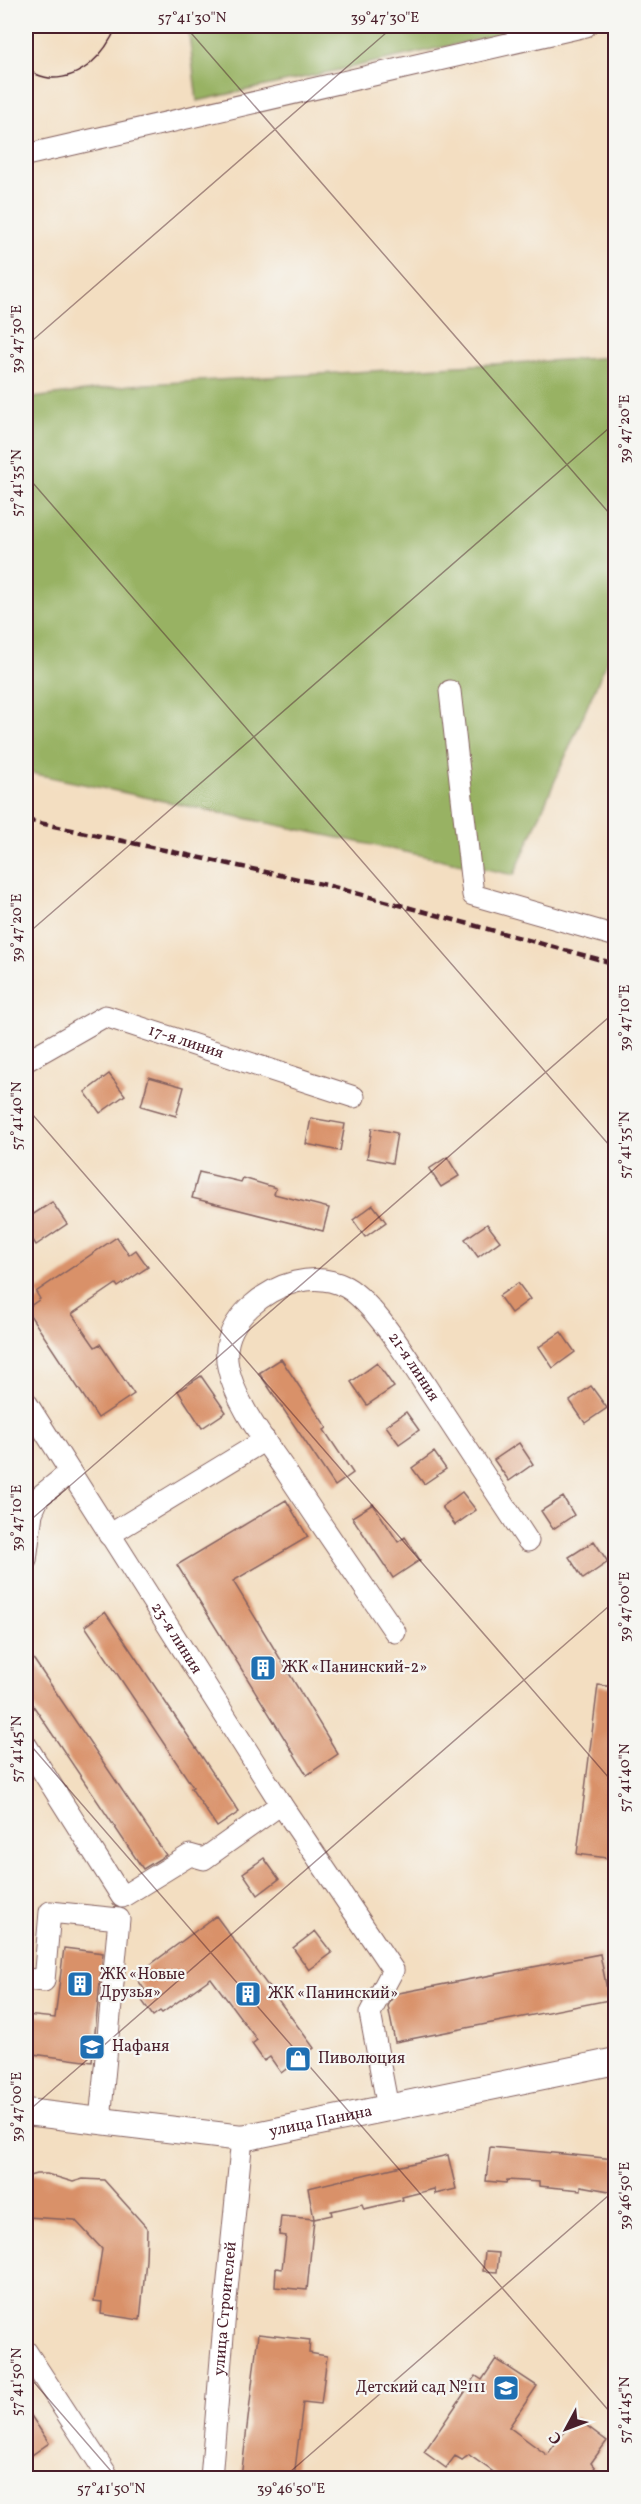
<svg xmlns="http://www.w3.org/2000/svg" width="641" height="2504" font-family="Vollkorn,serif">
<style>
.forest{fill:#98b263;stroke:#716847;stroke-width:1.5}
.building{fill:#d99169}
.lines{fill:none;stroke-linecap:round;stroke-linejoin:round}
.minor-casing{stroke:#856260;stroke-width:23}
.tertiary-casing{stroke:#856260;stroke-width:28}
.minor{stroke:#fff;stroke-width:21}
.tertiary{stroke:#fff;stroke-width:26}
.tram{stroke:#4a1f2b;stroke-width:1.5}
.rail{stroke:#4a1f2b;stroke-width:4.5;stroke-dasharray:9 4.5;stroke-linecap:butt}
.ticks{fill:none;stroke:#4a1f2b;stroke-width:1.5;stroke-opacity:0.45}
.labels{text-anchor:middle;dominant-baseline:central;stroke-width:4.5;stroke-linejoin:round;paint-order:stroke}
.street-label{font-size:16px;fill:#4a1f2b;stroke:#f6f6f2}
.poi-label{font-size:16px;fill:#4a1f2b;stroke:#f6f6f2;text-anchor:start}
.neatline{fill:none;stroke:#4a1f2b;stroke-width:2}
.ticks-label{font-size:15px;text-anchor:middle;fill:#4a1f2b}
</style>
<rect width="100%" height="100%" fill="#f6f6f2"/>
<filter id="ink" filterUnits="userSpaceOnUse"><feTurbulence type="fractalNoise" baseFrequency=".0167" numOctaves="2"/><feDisplacementMap in="SourceGraphic" scale="12" xChannelSelector="R" yChannelSelector="G"/><feConvolveMatrix kernelMatrix="1 2 1 2 8 2 1 2 1" color-interpolation-filters="sRGB"/></filter>
<filter id="wash" filterUnits="userSpaceOnUse"><feTurbulence type="fractalNoise" baseFrequency=".008" numOctaves="4" result="noise"/><feDisplacementMap in="SourceGraphic" scale="24" xChannelSelector="R" yChannelSelector="G"/><feGaussianBlur stdDeviation="1.35" result="paint"/><feColorMatrix in="noise" values="0 0 0 0 0 0 0 0 0 0 0 0 0 0 0 0 0 1.4 0 .05"/><feComposite in="paint" operator="in"/></filter>
<g filter="url(#wash)">
<rect width="100%" height="100%" fill="#f3dec1"/>
<path class="forest" d="M 188,26 L 540,26 L 197,101 Z
M 615,357 L 615,647 L 613,647 L 514,875 L 26,772 L 26,399 L 130,385 Z"/>
<g id="blocks">
<path class="building" d="M 109,1074 L 125,1095 L 100,1113 L 85,1092 Z
M 149,1077 L 184,1087 L 176,1116 L 141,1106 Z
M 311,1118 L 345,1124 L 340,1151 L 306,1144 Z
M 372,1128 L 397,1133 L 392,1163 L 367,1158 Z
M 447,1157 L 459,1176 L 441,1187 L 429,1169 Z
M 199,1172 L 241,1182 L 243,1178 L 276,1188 L 274,1194 L 329,1208 L 323,1231 L 192,1198 Z
M 52,1202 L 67,1224 L 36,1245 L 26,1229 L 26,1219 Z
M 373,1205 L 386,1222 L 365,1237 L 353,1220 Z
M 487,1224 L 500,1241 L 478,1257 L 465,1239 Z
M 117,1237 L 129,1255 L 136,1250 L 148,1267 L 118,1287 L 116,1284 L 72,1314 L 95,1347 L 100,1344 L 134,1394 L 98,1418 L 26,1309 L 40,1299 L 36,1292 Z
M 518,1283 L 530,1299 L 511,1313 L 499,1296 Z
M 561,1332 L 575,1352 L 553,1368 L 539,1347 Z
M 281,1359 L 327,1428 L 324,1430 L 353,1473 L 335,1486 L 259,1373 Z
M 377,1363 L 394,1387 L 367,1405 L 351,1382 Z
M 201,1376 L 226,1412 L 202,1428 L 178,1391 Z
M 591,1386 L 607,1408 L 585,1423 L 570,1401 Z
M 406,1412 L 419,1430 L 399,1444 L 386,1426 Z
M 519,1443 L 533,1464 L 509,1481 L 494,1460 Z
M 434,1452 L 446,1469 L 424,1484 L 412,1468 Z
M 462,1492 L 476,1510 L 455,1525 L 442,1507 Z
M 563,1497 L 574,1515 L 553,1529 L 541,1511 Z
M 286,1500 L 308,1537 L 233,1581 L 338,1754 L 307,1775 L 177,1565 Z
M 373,1504 L 398,1542 L 405,1537 L 420,1560 L 393,1578 L 352,1517 Z
M 594,1541 L 608,1562 L 583,1579 L 569,1557 Z
M 105,1612 L 239,1812 L 217,1827 L 191,1788 L 193,1787 L 85,1626 Z
M 26,1648 L 166,1855 L 143,1869 L 26,1695 Z
M 598,1685 L 615,1687 L 615,1859 L 577,1854 Z
M 264,1858 L 279,1879 L 258,1895 L 243,1873 Z
M 216,1916 L 314,2048 L 281,2073 L 270,2057 L 264,2061 L 252,2044 L 257,2040 L 211,1978 L 162,2013 L 160,2011 L 153,2016 L 140,1998 L 147,1993 L 135,1976 Z
M 315,1931 L 332,1953 L 309,1970 L 293,1948 Z
M 64,1948 L 103,1953 L 92,2062 L 26,2053 L 26,2015 L 55,2018 Z
M 600,1954 L 609,2000 L 395,2042 L 388,2006 L 394,1994 Z
M 490,2147 L 615,2159 L 615,2192 L 581,2186 L 581,2190 L 539,2186 L 539,2182 L 507,2180 L 506,2183 L 486,2181 Z
M 448,2155 L 456,2189 L 435,2194 L 434,2189 L 402,2197 L 403,2200 L 364,2209 L 362,2204 L 331,2211 L 332,2215 L 314,2219 L 308,2188 Z
M 36,2174 L 47,2174 L 73,2182 L 83,2179 L 104,2180 L 147,2228 L 146,2260 L 140,2320 L 101,2314 L 102,2302 L 94,2301 L 102,2249 L 75,2220 L 27,2217 L 26,2177 Z
M 281,2216 L 314,2219 L 307,2290 L 275,2287 L 276,2268 L 282,2269 L 286,2236 L 279,2235 Z
M 485,2252 L 499,2253 L 497,2272 L 483,2271 Z
M 258,2334 L 310,2340 L 309,2353 L 327,2356 L 321,2404 L 303,2402 L 294,2478 L 241,2478 Z
M 496,2359 L 537,2386 L 509,2427 L 547,2455 L 575,2417 L 607,2441 L 591,2463 L 595,2468 L 587,2478 L 502,2478 L 469,2455 L 462,2460 L 455,2456 L 446,2468 L 424,2452 L 476,2376 L 482,2380 Z
M 26,2408 L 49,2443 L 26,2459 Z"/>
</g>
</g>
<g filter="url(#ink)">
<use href="#blocks" fill-opacity="0" stroke="#856260" stroke-width="1.5"/>
<g class="lines">
<defs>
<g id="minor">
<path d="M 26,155 L 586,26"/>
<path d="M 450,691 L 473,895 L 616,936"/>
<path id="s1" d="M 26,1061 L 105,1016 L 354,1097"/>
<path id="s2" d="M 26,1402 L 281,1804 L 393,1970 L 370,2013 L 388,2108"/>
<path d="M 109,1535 L 265,1440"/>
<path d="M 26,1560 L 32,1513 L 39,1497 L 70,1472"/>
<path id="s3" d="M 395,1632 C 358,1578 321,1525 285,1470 C 264,1439 236,1405 228,1367 C 223,1343 233,1323 250,1307 C 275,1284 314,1270 346,1287 C 375,1303 414,1368 433,1397 C 465,1445 496,1493 528,1541"/>
<path d="M 26,1745 L 122,1897 L 190,1855 L 204,1859 L 281,1804"/>
<path d="M 26,1979 L 44,1981 L 50,1912 L 119,1919 L 100,2121"/>
<path d="M 26,2351 L 109,2478"/>
<path id="s4" d="M 211,2478 L 226,2300 L 242,2138"/>
</g>
<g id="tertiary">
<path id="s5" d="M 26,2112 L 242,2138 L 616,2061"/>
</g>
</defs>
<use href="#minor" class="minor-casing"/>
<use href="#tertiary" class="tertiary-casing"/>
<use href="#minor" class="minor"/>
<use href="#tertiary" class="tertiary"/>
<path class="tram" d="M 26,70 C 33,73 41,77 49,78 C 82,80 105,54 117,26"/>
<path class="rail" d="M 26,820 L 326,885 L 616,964"/>
</g>
</g>
<path class="ticks" d="M 185,26 L 616,521M 26,346 L 394,26M 26,475 L 616,1153M 26,935 L 616,422M 26,1107 L 616,1786M 26,1524 L 616,1011M 26,1740 L 616,2419M 26,2113 L 616,1600M 26,2373 L 117,2478M 283,2478 L 616,2189"/>
<defs>
<symbol id="building-square" viewBox="-11 -11 22 22"><rect x="-9" y="-9" width="18" height="18" rx="4" fill="#1f6fb2" stroke="#f6f6f2"/><path d="M-4-6H4V6H1V3H-1V6H-4ZM-2.5-4.3h1.7v1.8h-1.7ZM.8-4.3h1.7v1.8H.8ZM-2.5-1h1.7V.8h-1.7ZM.8-1h1.7V.8H.8Z" fill="#fff"/></symbol>
<symbol id="school-square" viewBox="-11 -11 22 22"><rect x="-9" y="-9" width="18" height="18" rx="4" fill="#1f6fb2" stroke="#f6f6f2"/><path d="M0-5L7-2L0 1L-7-2ZM-4 1L0 2.5L4 1V4Q0 6-4 4Z" fill="#fff"/></symbol>
<symbol id="shop-square" viewBox="-11 -11 22 22"><rect x="-9" y="-9" width="18" height="18" rx="4" fill="#1f6fb2" stroke="#f6f6f2"/><path d="M-5-2.5h2.3a2.7 3.5 0 0 1 5.4 0H5L5.5 6h-11ZM-1.5-2.5h3a1.5 2.3 0 0 0-3 0Z" fill="#fff"/></symbol>
</defs>
<g fill-rule="evenodd">
<use href="#building-square" x="248" y="1653" width="30" height="30"/>
<use href="#building-square" x="65" y="1969" width="30" height="30"/>
<use href="#building-square" x="233" y="1979" width="30" height="30"/>
<use href="#school-square" x="77" y="2032" width="30" height="30"/>
<use href="#shop-square" x="283" y="2044" width="30" height="30"/>
<use href="#school-square" x="491" y="2373" width="30" height="30"/>
</g>
<g class="labels">
<g class="street-label">
<text stroke="none"><textPath href="#s1" startOffset="176">17-я линия</textPath></text>
<text stroke="none"><textPath href="#s3" startOffset="591">21-я линия</textPath></text>
<text stroke="none"><textPath href="#s2" startOffset="280">23-я линия</textPath></text>
<text stroke="none"><textPath href="#s5" startOffset="298">улица Панина</textPath></text>
<text stroke="none"><textPath href="#s4" startOffset="170">улица Строителей</textPath></text>
</g>
<g class="poi-label">
<text x="282" y="1668">ЖК «Панинский-2»</text>
<text x="100" y="1975">ЖК «Новые<tspan x="100" dy="18">Друзья»</tspan></text>
<text x="268" y="1994">ЖК «Панинский»</text>
<text x="112" y="2047">Нафаня</text>
<text x="318" y="2059">Пиволюция</text>
<text x="486" y="2388" text-anchor="end">Детский сад №111</text>
</g>
</g>
<rect width="641" height="2504" fill="none" stroke="#f6f6f2" stroke-width="66"/>
<g transform="translate(566 2429) rotate(229)" stroke="#f6f6f2" stroke-width="4.5" paint-order="stroke">
<path d="M0-4.5L10 22L0 15L-10 22Z" fill="#4a1f2b"/>
<text y="-9" font-size="16" font-weight="bold" text-anchor="middle" fill="#4a1f2b">С</text>
</g>
<rect x="33" y="33" width="575" height="2438" class="neatline"/>
<g class="ticks-label">
<text x="192" y="22">57°41'30"N</text>
<text x="385" y="22">39°47'30"E</text>
<text transform="translate(16 339) rotate(-90)" y="5">39°47'30"E</text>
<text transform="translate(624 429) rotate(-90)" y="5">39°47'20"E</text>
<text transform="translate(16 483) rotate(-90)" y="5">57°41'35"N</text>
<text transform="translate(16 928) rotate(-90)" y="5">39°47'20"E</text>
<text transform="translate(624 1018) rotate(-90)" y="5">39°47'10"E</text>
<text transform="translate(16 1116) rotate(-90)" y="5">57°41'40"N</text>
<text transform="translate(624 1145) rotate(-90)" y="5">57°41'35"N</text>
<text transform="translate(16 1518) rotate(-90)" y="5">39°47'10"E</text>
<text transform="translate(624 1607) rotate(-90)" y="5">39°47'00"E</text>
<text transform="translate(16 1749) rotate(-90)" y="5">57°41'45"N</text>
<text transform="translate(624 1778) rotate(-90)" y="5">57°41'40"N</text>
<text transform="translate(16 2107) rotate(-90)" y="5">39°47'00"E</text>
<text transform="translate(624 2196) rotate(-90)" y="5">39°46'50"E</text>
<text transform="translate(16 2382) rotate(-90)" y="5">57°41'50"N</text>
<text transform="translate(624 2410) rotate(-90)" y="5">57°41'45"N</text>
<text x="111" y="2493">57°41'50"N</text>
<text x="291" y="2493">39°46'50"E</text>
</g>
</svg>
